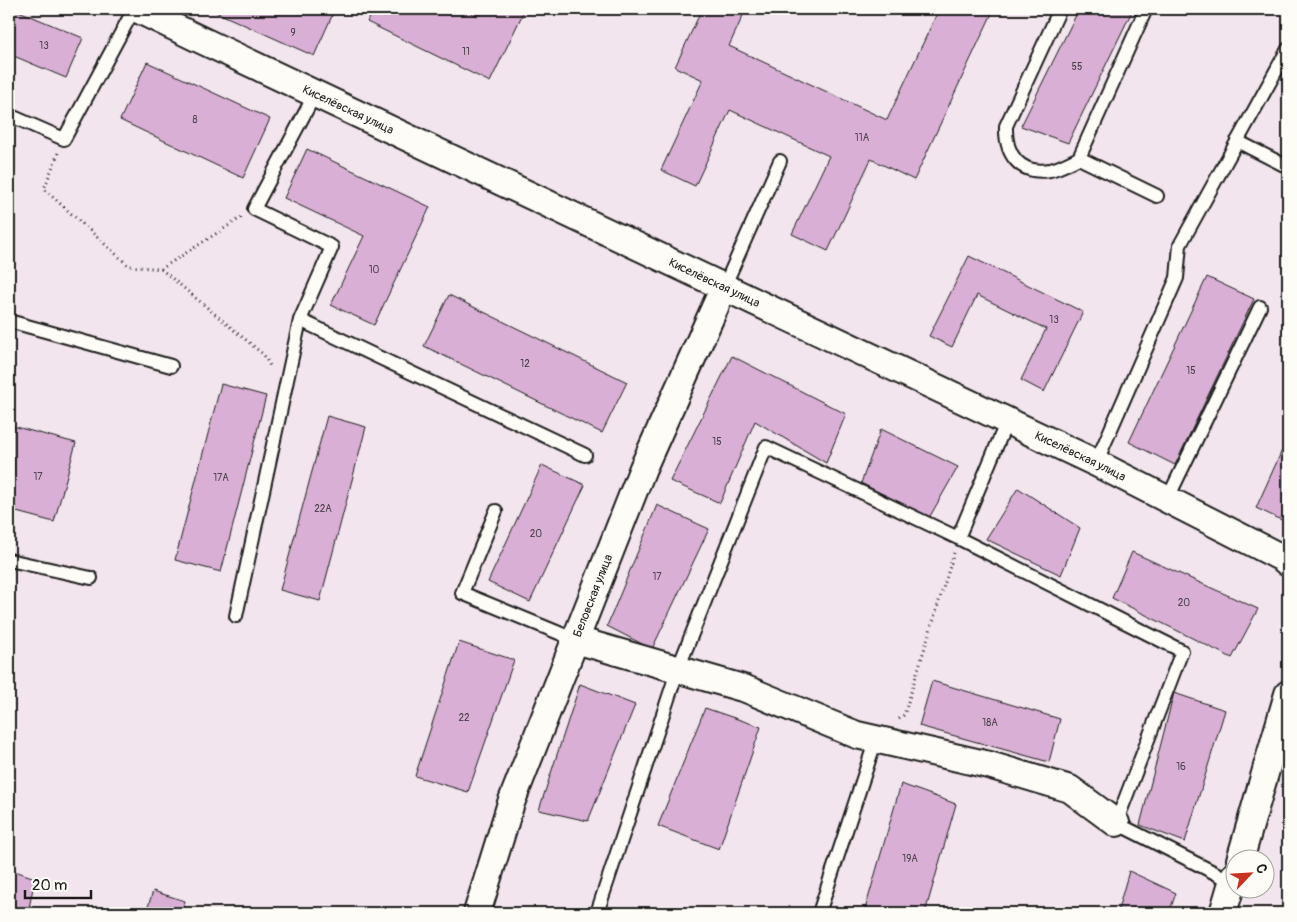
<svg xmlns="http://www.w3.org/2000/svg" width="1297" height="922" font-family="Pangolin,sans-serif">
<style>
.building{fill:#d9afd5;stroke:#1c1c1c}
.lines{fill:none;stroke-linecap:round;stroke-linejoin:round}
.service-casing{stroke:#1c1c1c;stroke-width:16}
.minor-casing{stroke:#1c1c1c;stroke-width:30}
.path{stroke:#1c1c1c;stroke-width:3;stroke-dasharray:1 4;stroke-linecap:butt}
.service{stroke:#fdfcf7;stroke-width:12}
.minor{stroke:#fdfcf7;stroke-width:26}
.labels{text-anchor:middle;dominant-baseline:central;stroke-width:4.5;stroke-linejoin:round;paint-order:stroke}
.number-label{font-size:10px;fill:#4b414a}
.street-label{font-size:12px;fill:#1c1c1c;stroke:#fdfcf7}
</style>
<rect width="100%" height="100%" fill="#f2e5ed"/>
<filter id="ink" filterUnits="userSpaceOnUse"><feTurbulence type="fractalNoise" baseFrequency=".02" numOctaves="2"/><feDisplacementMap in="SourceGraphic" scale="10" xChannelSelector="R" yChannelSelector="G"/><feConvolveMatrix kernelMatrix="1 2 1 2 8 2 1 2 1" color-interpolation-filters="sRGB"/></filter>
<g filter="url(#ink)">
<path class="building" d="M 9,9 L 14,9 L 83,38 L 66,78 L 9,54 Z
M 209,9 L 335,9 L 314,56 Z
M 373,9 L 462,9 L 478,16 L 481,9 L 525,9 L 490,82 L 367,22 Z
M 702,9 L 746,9 L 729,46 L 887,120 L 939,9 L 994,9 L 914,180 L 871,159 L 828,251 L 792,234 L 829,156 L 730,110 L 695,186 L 661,170 L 703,80 L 675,67 Z
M 1079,9 L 1133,9 L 1068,143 L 1021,126 Z
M 147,62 L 270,119 L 243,178 L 120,120 Z
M 307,149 L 430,207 L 374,325 L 331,305 L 364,236 L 284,198 Z
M 969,256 L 1083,312 L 1044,392 L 1021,380 L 1046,329 L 977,295 L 952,347 L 929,336 Z
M 1207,277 L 1254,299 L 1175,465 L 1129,442 Z
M 449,295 L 627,382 L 602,433 L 424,346 Z
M 732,356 L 846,414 L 826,463 L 755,421 L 720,503 L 670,481 Z
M 221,384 L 266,396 L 221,572 L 175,560 Z
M 327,416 L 366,427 L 320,601 L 280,590 Z
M 9,425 L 76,443 L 54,522 L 9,510 Z
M 881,429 L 958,467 L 929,518 L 861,483 Z
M 1288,437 L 1288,523 L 1256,508 Z
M 542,465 L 585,485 L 530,602 L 488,582 Z
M 1018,488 L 1080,528 L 1061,575 L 986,539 Z
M 657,505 L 709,529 L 652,649 L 607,626 Z
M 1132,552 L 1258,609 L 1232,658 L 1112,598 Z
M 459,642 L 514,660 L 468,792 L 415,776 Z
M 932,681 L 1060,719 L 1049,762 L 919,726 Z
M 580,684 L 635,705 L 588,821 L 539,810 Z
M 1174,693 L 1225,710 L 1185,842 L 1140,825 Z
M 705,708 L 761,727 L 719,849 L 658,826 Z
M 901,784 L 956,804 L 925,913 L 864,913 Z
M 9,869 L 35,878 L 28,913 L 9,913 Z
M 1129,871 L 1176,893 L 1169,913 L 1117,913 Z
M 153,891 L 185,901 L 182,913 L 146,913 Z"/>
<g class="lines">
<defs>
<path id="service" d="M 1060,9 L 1006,126 C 1005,154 1019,175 1050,170 C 1060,168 1070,162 1079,158
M 1146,9 L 1079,158 L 1157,196
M 315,94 L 254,209 L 332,247 L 300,320 L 585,455
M 9,115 L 64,139 L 134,9
M 1237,141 L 1288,167
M 724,287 L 780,161
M 9,321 L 171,366
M 1096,463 L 1177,278 L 1180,245 L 1288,49
M 1167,500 L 1260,307
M 496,511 L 462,593 L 576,640
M 958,538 L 1007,421
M 9,560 L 91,578
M 236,616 L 300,320
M 597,913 L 678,669 L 766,447 L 958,538 L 1182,651 L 1116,823 L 1233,882
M 819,913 L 876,739"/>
<g id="minor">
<path id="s1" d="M 137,9 L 197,38 L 1096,463 L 1282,558 L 1288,563"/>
<path d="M 576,640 L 746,689 L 857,735 L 989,765 L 1070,789 L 1116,823"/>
<path d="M 1240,860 L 1288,694"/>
<path id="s2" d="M 477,913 L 511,803 L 643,468 L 724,287"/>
<path d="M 1223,913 L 1234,876"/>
</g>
</defs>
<use href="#service" class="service-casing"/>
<use href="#minor" class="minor-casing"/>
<path class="path" d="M 58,153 L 44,189 L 129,266 L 161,269 L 242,217
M 161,269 L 264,355 L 271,368
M 899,719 L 904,715 L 954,553"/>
<use href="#service" class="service"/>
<use href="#minor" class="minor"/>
</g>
</g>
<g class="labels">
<g class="number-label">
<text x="293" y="33">9</text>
<text x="44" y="46">13</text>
<text x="466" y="52">11</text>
<text x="1077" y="67">55</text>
<text x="195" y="120">8</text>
<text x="862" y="138">11А</text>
<text x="374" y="270">10</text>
<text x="1054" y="320">13</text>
<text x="525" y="364">12</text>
<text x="1191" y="371">15</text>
<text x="717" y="442">15</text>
<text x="38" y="477">17</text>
<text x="221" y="478">17А</text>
<text x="323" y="509">22А</text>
<text x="536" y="534">20</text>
<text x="657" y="577">17</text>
<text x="1184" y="603">20</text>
<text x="464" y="718">22</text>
<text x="990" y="723">18А</text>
<text x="1181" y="767">16</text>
<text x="910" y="859">19А</text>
</g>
<g class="street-label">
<text stroke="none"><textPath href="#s1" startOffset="234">Киселёвская улица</textPath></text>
<text stroke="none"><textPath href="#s1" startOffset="639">Киселёвская улица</textPath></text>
<text stroke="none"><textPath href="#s1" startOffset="1044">Киселёвская улица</textPath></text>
<text stroke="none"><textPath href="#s2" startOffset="338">Беловская улица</textPath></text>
</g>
</g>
<rect width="1297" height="922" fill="none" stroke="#fdfcf7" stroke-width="30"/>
<rect x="15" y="15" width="1267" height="892" fill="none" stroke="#1c1c1c" stroke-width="2" filter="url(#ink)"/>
<g transform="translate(1250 874) rotate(65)"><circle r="24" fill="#fdfcf7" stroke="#a3a29f"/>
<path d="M0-4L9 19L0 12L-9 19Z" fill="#c8321e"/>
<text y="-8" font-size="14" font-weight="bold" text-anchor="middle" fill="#1c1c1c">С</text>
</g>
<path d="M25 890v8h66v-8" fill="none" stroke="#1c1c1c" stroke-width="2.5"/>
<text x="32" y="890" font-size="15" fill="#1c1c1c" stroke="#fdfcf7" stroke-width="4" paint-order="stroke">20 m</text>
</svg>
